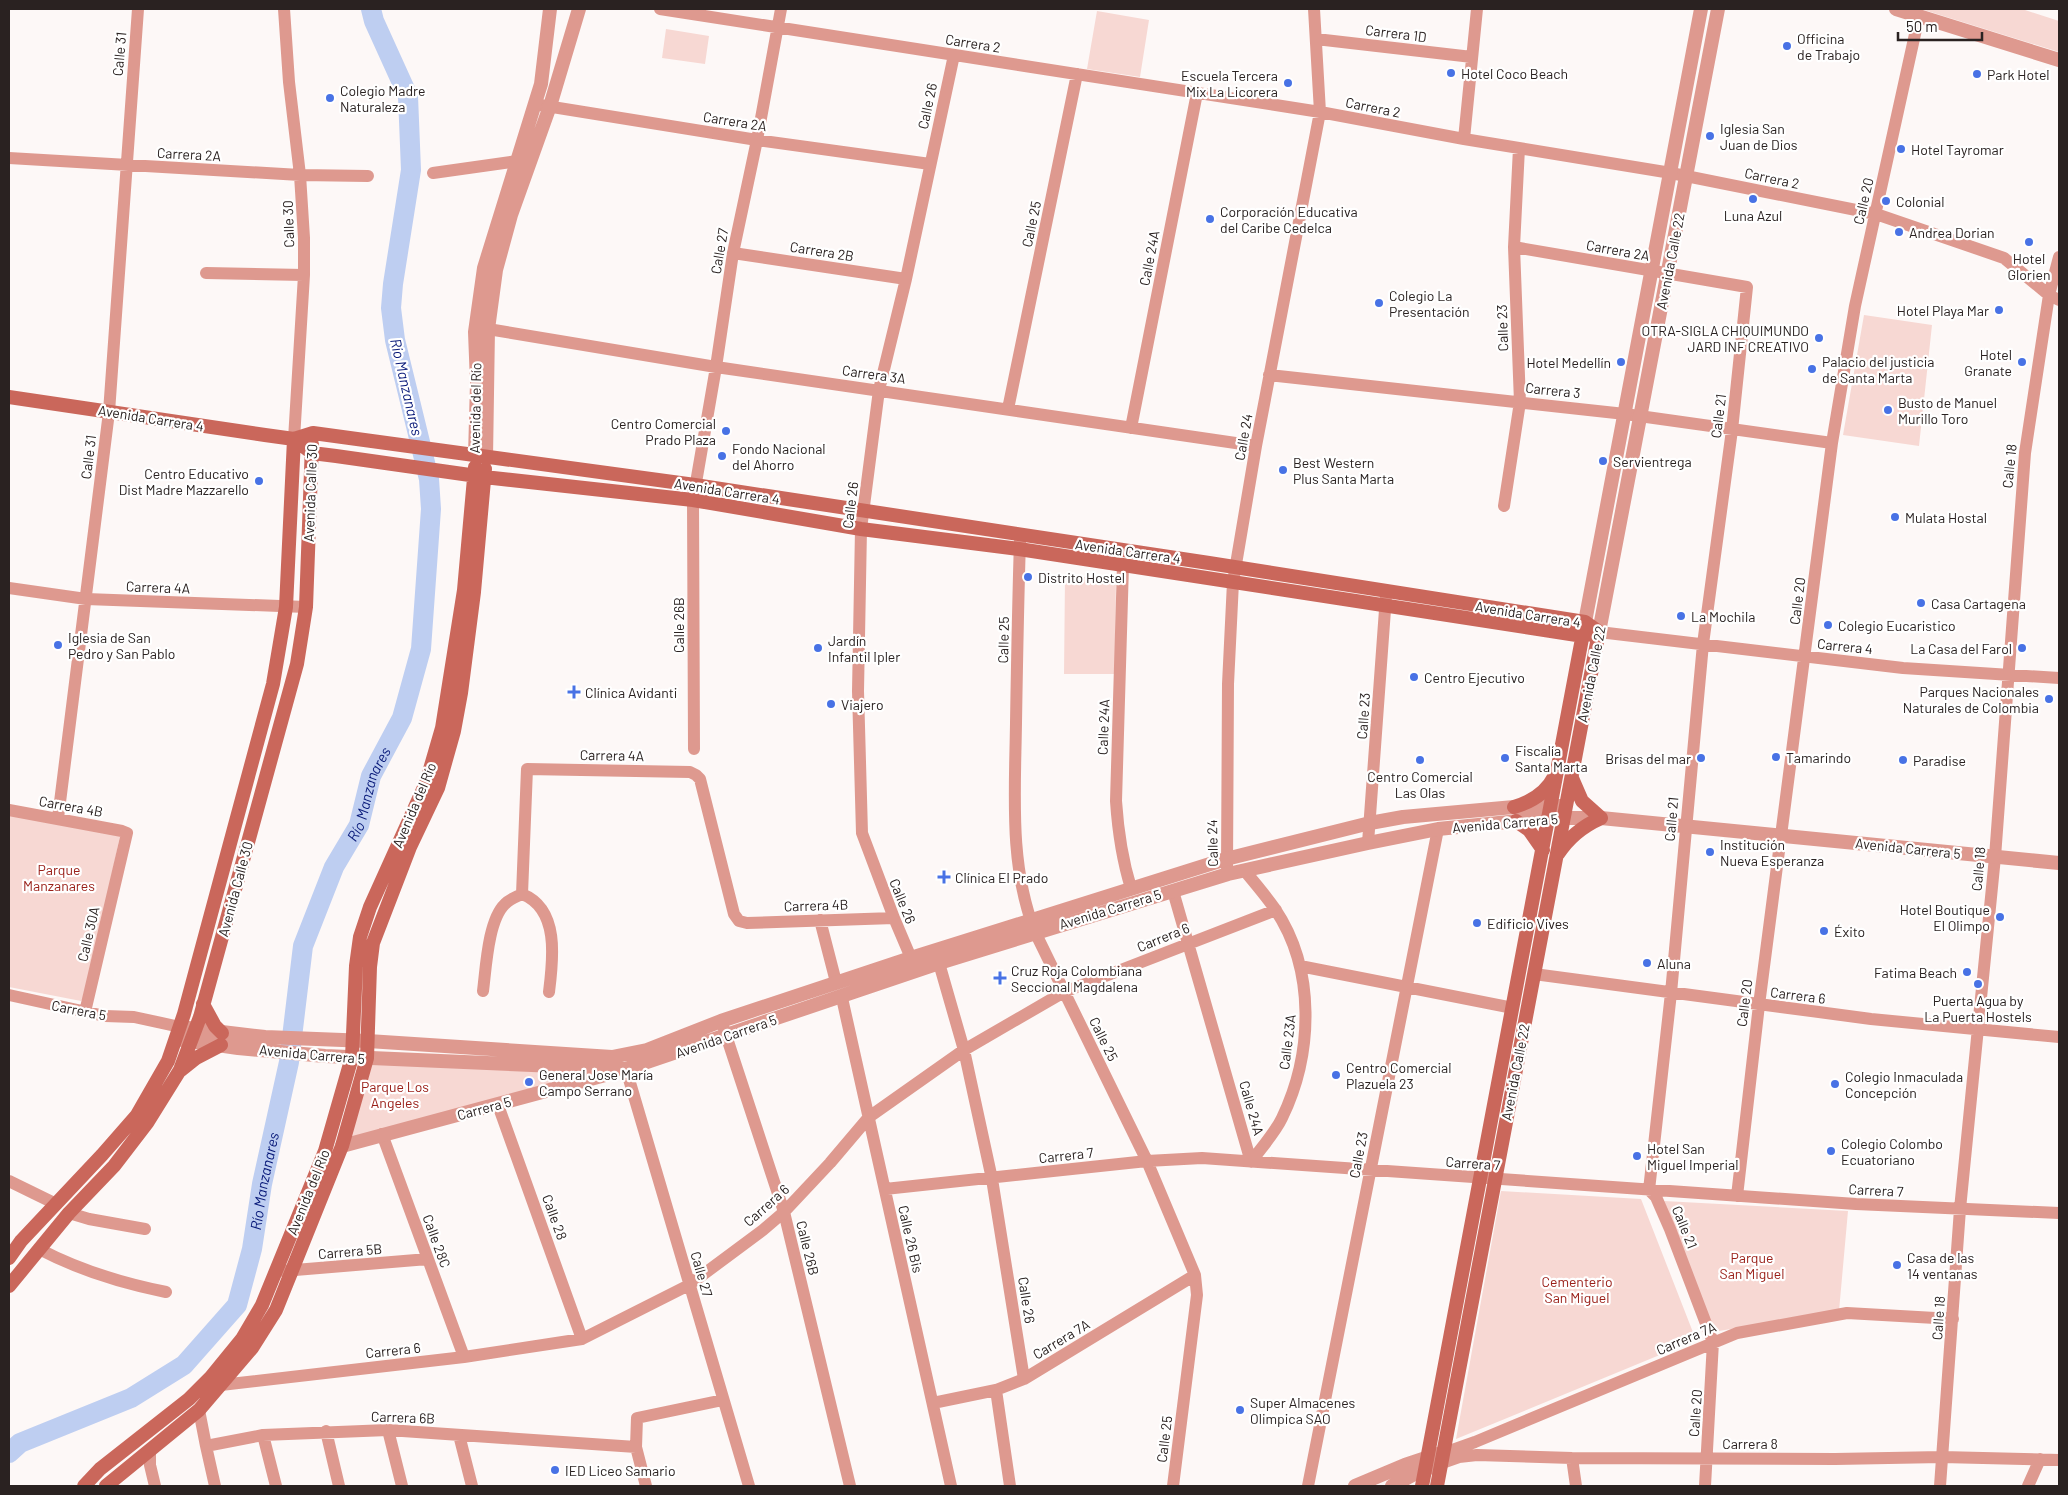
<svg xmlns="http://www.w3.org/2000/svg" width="2068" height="1495" font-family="Barlow,sans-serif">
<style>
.green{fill:#f7d8d3}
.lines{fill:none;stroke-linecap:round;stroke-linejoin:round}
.river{stroke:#becef1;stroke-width:20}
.minor{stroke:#de998f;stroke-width:12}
.tertiary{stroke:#de998f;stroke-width:14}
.secondary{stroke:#ca675b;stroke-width:14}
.poi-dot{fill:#4872e5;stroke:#fff;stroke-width:2}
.labels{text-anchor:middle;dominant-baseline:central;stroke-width:4.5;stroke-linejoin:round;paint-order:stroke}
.street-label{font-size:14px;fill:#2a2221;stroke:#fff}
.poi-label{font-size:14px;fill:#2a2221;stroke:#fff;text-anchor:start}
.park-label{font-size:14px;fill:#9a2019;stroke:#fff}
.water-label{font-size:15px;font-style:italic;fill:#071878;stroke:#fff}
</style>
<rect width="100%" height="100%" fill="#fdf8f7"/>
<path class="green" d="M 1921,9 L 2022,9 L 2059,21 L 2059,52 Z
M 1097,11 L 1149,20 L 1140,77 L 1087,69 Z
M 666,29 L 709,36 L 705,64 L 662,58 Z
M 1864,315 L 1932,325 L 1919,446 L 1843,435 Z
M 1065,577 L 1116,577 L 1115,674 L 1064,674 Z
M 9,814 L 120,836 L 86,994 L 81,1001 L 9,987 Z
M 373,1061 L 584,1074 L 350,1139 Z
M 1501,1191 L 1641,1199 L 1696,1340 L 1456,1439 Z
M 1664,1201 L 1848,1211 L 1839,1311 L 1713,1332 Z"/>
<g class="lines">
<path class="river" id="s1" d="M 9,1453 L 20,1443 L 131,1398 L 184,1365 L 237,1305 L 252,1249 L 262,1184 L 289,1062 L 303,946 L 334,867 L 359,825 L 371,776 L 402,718 L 421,649 L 431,509 L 429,479 L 395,340 L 391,308 L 393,284 L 411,170 L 408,96 L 374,21 L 371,9"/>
<path class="minor" d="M 284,9 L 289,82 L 300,175 L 304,238 L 304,275 L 294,439
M 660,9 L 1320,112 L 1464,139 L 1671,173 L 1876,214 L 2004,258 L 2049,295 L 2059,300
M 1316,39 L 1472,57
M 540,105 L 757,140 L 930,164
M 1464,139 L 1477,9
M 9,158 L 300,175 L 368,176
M 433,173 L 518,161
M 1514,247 L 1747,287 L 1732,430 L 1703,644 L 1671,993 L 1649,1190 L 1656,1197 L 1670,1229 L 1713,1342 L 1705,1486
M 733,253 L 906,279
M 206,273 L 304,275
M 488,329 L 716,367 L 1256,446
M 1269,375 L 1625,414 L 1832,443
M 1008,409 L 1077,74
M 1131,428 L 1197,93
M 1504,506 L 1520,402 L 1514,247 L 1519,148
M 1020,541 C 1018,602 1017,662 1016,723 C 1015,794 1009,865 1035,932 L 1147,1161 L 1195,1275 L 1197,1295 L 1173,1486
M 1123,565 L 1116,801 C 1118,831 1122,859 1131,888
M 9,588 L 86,599 L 306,607
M 1599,632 L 1903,668 L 2059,678
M 694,749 L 693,500 L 716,367 L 733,253 L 757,140 L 781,9
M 9,810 L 122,831 L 127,833 L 85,1012
M 58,818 L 109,412 L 138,9
M 1368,843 L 1386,596
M 1227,868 L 1228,684 L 1233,582 L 1256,446 L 1320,112 L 1314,9
M 1244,870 C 1255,883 1266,896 1275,909 C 1316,970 1313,1054 1282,1118 C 1275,1133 1261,1148 1251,1162
M 1173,891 L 1251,1162
M 522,894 C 560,909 553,960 549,992
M 820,920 L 836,982
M 911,958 L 894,918 L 862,833 L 858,691 L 861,529 L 879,390 L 906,279 L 954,55
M 939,963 L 964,1050 L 992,1179 L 1024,1379
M 1300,966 L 1513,1008
M 1534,974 L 1871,1019 L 2059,1037
M 483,991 C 486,968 488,920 505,904 C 510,899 516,897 522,894 L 527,769 L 690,772 L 696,775 L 700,779 L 734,914 L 739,921 L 747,923 L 894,918
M 9,995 L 105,1016 L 134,1017 L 180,1027
M 842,998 L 951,1486
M 723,1026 L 784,1212 L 850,1486
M 626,1069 L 749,1486
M 498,1105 L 582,1339
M 382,1134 L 464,1357
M 9,1181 L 56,1204
M 885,1189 L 1147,1161 L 1202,1158 L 1856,1204 L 2059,1213
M 1737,1196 L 1759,1005 L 1832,443 L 1855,306 L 1919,16
M 69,1213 L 89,1219 L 145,1229
M 39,1249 C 79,1270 121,1283 166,1292
M 283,1271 L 428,1259
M 221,1385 L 464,1357 L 582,1339 L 689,1285 L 763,1230 L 784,1212 L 830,1163 L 869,1117 L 964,1050 L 1064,992 L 1276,910
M 996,1390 L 1010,1486
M 933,1403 L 996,1390 L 1024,1379 L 1195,1275
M 199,1410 L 206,1446 L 263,1435 L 388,1430 L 636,1447
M 388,1430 L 402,1486
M 326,1431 L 339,1486
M 263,1435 L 276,1486
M 459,1435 L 472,1486
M 206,1446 L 215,1486
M 150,1450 L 150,1465 L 155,1486
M 1444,1453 L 1475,1442 L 1737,1333 L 1847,1313 L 1953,1319
M 1572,1458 L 1576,1486
M 1442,1463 L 1459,1457 L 1477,1455 L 1572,1458 L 1835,1459 L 1942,1457 L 2059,1460
M 646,1486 L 636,1447 L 637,1418 L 723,1400
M 1308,1486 L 1438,829
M 1940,1486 L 1960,1209 L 1995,857 L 2025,453 L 2049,295 L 2059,257
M 2028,1486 L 2040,1459"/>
<path class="tertiary" d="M 1896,9 L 2059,60
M 475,456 L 477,383 L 475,332 L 484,268 L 541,84 L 550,9
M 486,458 L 488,329 L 496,270 L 511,215 L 550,106 L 579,9
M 1585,622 L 1701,9
M 1599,632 L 1718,9
M 180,1027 L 265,1037 L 368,1041 L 612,1057 L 647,1050 L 721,1021 L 911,958 L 1226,859 L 1370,823 L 1403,817 L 1514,807 L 1561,806
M 176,1039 L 238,1048 L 325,1056 L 626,1069 L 939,963 L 1228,874 L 1368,843 L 1438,829 L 1549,818 L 1601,818 L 2059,863
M 342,1146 L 609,1074
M 1355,1486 L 1405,1465 L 1438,1454
M 1392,1486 L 1416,1473 L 1434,1466"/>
<path class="secondary" d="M 9,397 L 265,435 L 294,439 L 313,433 L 695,485 L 1209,563 L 1585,622 L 1599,632
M 294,439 L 312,453 L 336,456 L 484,477 L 693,500 L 861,529 L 1019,549 L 1583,636 L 1599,632
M 1514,807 C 1531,802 1546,793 1554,777
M 1516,821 L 1529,830 L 1543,850
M 1558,854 C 1569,837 1583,826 1601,818 L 1582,801 L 1572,778
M 203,1004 L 215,1026 L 222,1033
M 181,1070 L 196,1058 L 221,1045
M 9,1258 L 21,1241 L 102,1155 L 137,1115 L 168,1061 L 184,1014 L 273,684 L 286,607 L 294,439
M 9,1286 L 69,1213 L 114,1166 L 147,1123 L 180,1070 L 200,1017 L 297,664 L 306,607 L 312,444
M 84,1486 L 100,1469 L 189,1399 L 211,1377 L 242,1339 L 262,1305 L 325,1151 L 352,1057 L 356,966 L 360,937 L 370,907 L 426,783 L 442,728 L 464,590 L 475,467
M 106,1486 L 199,1410 L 252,1348 L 276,1310 L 342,1146 L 367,1058 L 370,967 L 373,943 L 410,847 L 438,788 L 454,731 L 461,693 L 474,592 L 485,469
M 1422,1486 L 1584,628
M 1437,1486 L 1599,632"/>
</g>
<g class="poi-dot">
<circle cx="1787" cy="46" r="5"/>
<circle cx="1451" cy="73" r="5"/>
<circle cx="1977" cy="74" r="5"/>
<circle cx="1288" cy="83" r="5"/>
<circle cx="330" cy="98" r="5"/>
<circle cx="1710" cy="136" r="5"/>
<circle cx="1901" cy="149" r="5"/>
<circle cx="1753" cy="199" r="5"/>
<circle cx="1886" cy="201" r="5"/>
<circle cx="1210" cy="219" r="5"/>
<circle cx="1899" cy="232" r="5"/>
<circle cx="2029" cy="242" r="5"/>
<circle cx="1379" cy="303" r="5"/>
<circle cx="1999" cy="310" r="5"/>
<circle cx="1819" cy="338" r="5"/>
<circle cx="1621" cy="362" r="5"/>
<circle cx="2022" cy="362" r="5"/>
<circle cx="1812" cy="369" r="5"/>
<circle cx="1888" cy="410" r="5"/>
<circle cx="726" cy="431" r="5"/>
<circle cx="722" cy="456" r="5"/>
<circle cx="1603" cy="461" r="5"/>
<circle cx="1283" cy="470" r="5"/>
<circle cx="259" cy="481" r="5"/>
<circle cx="1895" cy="517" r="5"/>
<circle cx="1028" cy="577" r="5"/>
<circle cx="1921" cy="603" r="5"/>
<circle cx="1681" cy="616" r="5"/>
<circle cx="1828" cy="625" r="5"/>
<circle cx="58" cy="645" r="5"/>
<circle cx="818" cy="648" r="5"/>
<circle cx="2022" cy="648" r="5"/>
<circle cx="1414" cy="677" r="5"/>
<path d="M571.5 684.5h5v5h5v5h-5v5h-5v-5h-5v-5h5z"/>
<circle cx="2049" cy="699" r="5"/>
<circle cx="831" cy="704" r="5"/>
<circle cx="1776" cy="757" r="5"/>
<circle cx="1505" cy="758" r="5"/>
<circle cx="1701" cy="758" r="5"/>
<circle cx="1420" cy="760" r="5"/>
<circle cx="1903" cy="760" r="5"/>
<circle cx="1710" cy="852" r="5"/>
<path d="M941.5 869.5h5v5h5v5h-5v5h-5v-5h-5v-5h5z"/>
<circle cx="2000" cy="917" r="5"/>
<circle cx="1477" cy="923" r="5"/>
<circle cx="1824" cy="931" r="5"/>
<circle cx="1647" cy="963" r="5"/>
<circle cx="1967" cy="972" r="5"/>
<path d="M997.5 970.5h5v5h5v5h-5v5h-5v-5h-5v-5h5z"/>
<circle cx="1978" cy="984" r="5"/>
<circle cx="1336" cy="1075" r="5"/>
<circle cx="529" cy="1082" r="5"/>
<circle cx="1835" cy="1084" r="5"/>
<circle cx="1831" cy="1151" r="5"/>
<circle cx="1637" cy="1156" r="5"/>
<circle cx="1897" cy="1265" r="5"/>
<circle cx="1240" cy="1410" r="5"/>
<circle cx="555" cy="1470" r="5"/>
</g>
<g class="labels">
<g class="street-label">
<text transform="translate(1396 33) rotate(7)">Carrera 1D</text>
<text transform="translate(973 43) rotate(9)">Carrera 2</text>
<text transform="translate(119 54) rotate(-85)">Calle 31</text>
<text transform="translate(927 106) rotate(-78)">Calle 26</text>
<text transform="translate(1373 107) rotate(11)">Carrera 2</text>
<text transform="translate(735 121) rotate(9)">Carrera 2A</text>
<text transform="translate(189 154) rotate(3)">Carrera 2A</text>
<text transform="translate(1772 178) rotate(12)">Carrera 2</text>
<text transform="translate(1863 201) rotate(-77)">Calle 20</text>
<text transform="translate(288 224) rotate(-92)">Calle 30</text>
<text transform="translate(1031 224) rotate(-78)">Calle 25</text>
<text transform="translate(1618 250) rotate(10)">Carrera 2A</text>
<text transform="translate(719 251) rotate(-80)">Calle 27</text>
<text transform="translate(822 251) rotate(9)">Carrera 2B</text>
<text transform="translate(1149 258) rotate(-79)">Calle 24A</text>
<text transform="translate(1670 261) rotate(-79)">Avenida Calle 22</text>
<text transform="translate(1502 328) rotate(-92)">Calle 23</text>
<text transform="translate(874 374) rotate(8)">Carrera 3A</text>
<text transform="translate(1553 390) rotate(6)">Carrera 3</text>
<text transform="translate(475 408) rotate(-89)">Avenida del Río</text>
<text transform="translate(1718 416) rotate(-83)">Calle 21</text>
<text transform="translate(151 418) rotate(9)">Avenida Carrera 4</text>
<text transform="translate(1243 437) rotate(-80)">Calle 24</text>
<text transform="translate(88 457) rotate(-83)">Calle 31</text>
<text transform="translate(2009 466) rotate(-84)">Calle 18</text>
<text transform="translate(727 491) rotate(9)">Avenida Carrera 4</text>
<text transform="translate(310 493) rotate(-88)">Avenida Calle 30</text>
<text transform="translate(850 505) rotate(-83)">Calle 26</text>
<text transform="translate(1128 551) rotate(8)">Avenida Carrera 4</text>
<text transform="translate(158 587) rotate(2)">Carrera 4A</text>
<text transform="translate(1797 601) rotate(-83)">Calle 20</text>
<text transform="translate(1528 614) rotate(9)">Avenida Carrera 4</text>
<text transform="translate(678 625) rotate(-90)">Calle 26B</text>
<text transform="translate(1003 640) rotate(-89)">Calle 25</text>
<text transform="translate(1845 646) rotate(6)">Carrera 4</text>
<text transform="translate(1591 674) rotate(-79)">Avenida Calle 22</text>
<text transform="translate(1363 716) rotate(-86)">Calle 23</text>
<text transform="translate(1103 727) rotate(-88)">Calle 24A</text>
<text transform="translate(612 755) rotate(1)">Carrera 4A</text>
<text transform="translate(414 805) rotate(-67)">Avenida del Río</text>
<text transform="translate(71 806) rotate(10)">Carrera 4B</text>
<text transform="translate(1671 819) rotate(-85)">Calle 21</text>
<text transform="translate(1505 823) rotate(-5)">Avenida Carrera 5</text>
<text transform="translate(1212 843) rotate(-91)">Calle 24</text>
<text transform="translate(1908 848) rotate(6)">Avenida Carrera 5</text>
<text transform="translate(1978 869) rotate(-85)">Calle 18</text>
<text transform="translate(235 889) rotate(-75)">Avenida Calle 30</text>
<text transform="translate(903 901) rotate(68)">Calle 26</text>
<text transform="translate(816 905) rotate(-2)">Carrera 4B</text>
<text transform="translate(1110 909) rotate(-17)">Avenida Carrera 5</text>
<text transform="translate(88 934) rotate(-77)">Calle 30A</text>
<text transform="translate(1163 937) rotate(-22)">Carrera 6</text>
<text transform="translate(1798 995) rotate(7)">Carrera 6</text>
<text transform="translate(1744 1003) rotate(-83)">Calle 20</text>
<text transform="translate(79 1010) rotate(11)">Carrera 5</text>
<text transform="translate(726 1036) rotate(-19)">Avenida Carrera 5</text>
<text transform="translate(1104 1039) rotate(64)">Calle 25</text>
<text transform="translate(1287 1042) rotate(-83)">Calle 23A</text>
<text transform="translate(312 1054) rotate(5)">Avenida Carrera 5</text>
<text transform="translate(1515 1072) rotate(-79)">Avenida Calle 22</text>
<text transform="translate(484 1108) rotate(-15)">Carrera 5</text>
<text transform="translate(1252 1108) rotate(74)">Calle 24A</text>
<text transform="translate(1066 1155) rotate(-6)">Carrera 7</text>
<text transform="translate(1358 1155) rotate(-79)">Calle 23</text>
<text transform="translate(1473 1163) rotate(4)">Carrera 7</text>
<text transform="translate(1876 1190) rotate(3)">Carrera 7</text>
<text transform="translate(308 1192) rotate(-68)">Avenida del Río</text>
<text transform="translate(766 1205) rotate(-42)">Carrera 6</text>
<text transform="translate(555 1217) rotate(70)">Calle 28</text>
<text transform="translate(1685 1227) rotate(68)">Calle 21</text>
<text transform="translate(911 1239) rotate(77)">Calle 26 Bis</text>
<text transform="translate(437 1241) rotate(70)">Calle 28C</text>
<text transform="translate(808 1248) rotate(76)">Calle 26B</text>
<text transform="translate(350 1251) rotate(-5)">Carrera 5B</text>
<text transform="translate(702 1274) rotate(74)">Calle 27</text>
<text transform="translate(1027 1300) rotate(81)">Calle 26</text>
<text transform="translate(1938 1318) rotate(-86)">Calle 18</text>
<text transform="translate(1686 1338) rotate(-23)">Carrera 7A</text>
<text transform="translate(1061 1339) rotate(-31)">Carrera 7A</text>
<text transform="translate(393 1350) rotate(-6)">Carrera 6</text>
<text transform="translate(1695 1413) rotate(-86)">Calle 20</text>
<text transform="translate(403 1417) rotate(2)">Carrera 6B</text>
<text transform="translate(1164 1439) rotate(-83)">Calle 25</text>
<text x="1750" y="1443">Carrera 8</text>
</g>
<g class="poi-label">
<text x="1797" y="38">Officina<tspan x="1797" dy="16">de Trabajo</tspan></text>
<text x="1461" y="73">Hotel Coco Beach</text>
<text x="1987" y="74">Park Hotel</text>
<text x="1278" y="75" text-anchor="end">Escuela Tercera<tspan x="1278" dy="16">Mix La Licorera</tspan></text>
<text x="340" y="90">Colegio Madre<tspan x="340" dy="16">Naturaleza</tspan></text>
<text x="1720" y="128">Iglesia San<tspan x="1720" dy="16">Juan de Dios</tspan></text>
<text x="1911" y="149">Hotel Tayromar</text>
<text x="1896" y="201">Colonial</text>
<text x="1220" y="211">Corporación Educativa<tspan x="1220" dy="16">del Caribe Cedelca</tspan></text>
<text x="1753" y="215" text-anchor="middle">Luna Azul</text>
<text x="1909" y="232">Andrea Dorian</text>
<text x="2029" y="258" text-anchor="middle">Hotel<tspan x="2029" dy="16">Glorien</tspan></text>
<text x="1389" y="295">Colegio La<tspan x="1389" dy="16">Presentación</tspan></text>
<text x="1989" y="310" text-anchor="end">Hotel Playa Mar</text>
<text x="1809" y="330" text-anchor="end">OTRA-SIGLA CHIQUIMUNDO<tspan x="1809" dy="16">JARD INF CREATIVO</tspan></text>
<text x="2012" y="354" text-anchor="end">Hotel<tspan x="2012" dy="16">Granate</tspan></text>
<text x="1822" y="361">Palacio del justicia<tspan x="1822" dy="16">de Santa Marta</tspan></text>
<text x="1611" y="362" text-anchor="end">Hotel Medellín</text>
<text x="1898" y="402">Busto de Manuel<tspan x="1898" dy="16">Murillo Toro</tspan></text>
<text x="716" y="423" text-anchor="end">Centro Comercial<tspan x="716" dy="16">Prado Plaza</tspan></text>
<text x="732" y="448">Fondo Nacional<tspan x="732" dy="16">del Ahorro</tspan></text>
<text x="1613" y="461">Servientrega</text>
<text x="1293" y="462">Best Western<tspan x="1293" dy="16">Plus Santa Marta</tspan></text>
<text x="249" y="473" text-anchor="end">Centro Educativo<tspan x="249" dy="16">Dist Madre Mazzarello</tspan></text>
<text x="1905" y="517">Mulata Hostal</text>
<text x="1038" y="577">Distrito Hostel</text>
<text x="1931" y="603">Casa Cartagena</text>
<text x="1691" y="616">La Mochila</text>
<text x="1838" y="625">Colegio Eucaristico</text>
<text x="68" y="637">Iglesia de San<tspan x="68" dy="16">Pedro y San Pablo</tspan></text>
<text x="828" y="640">Jardín<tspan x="828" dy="16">Infantil Ipler</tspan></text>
<text x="2012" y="648" text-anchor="end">La Casa del Farol</text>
<text x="1424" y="677">Centro Ejecutivo</text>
<text x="2039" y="691" text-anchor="end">Parques Nacionales<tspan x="2039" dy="16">Naturales de Colombia</tspan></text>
<text x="585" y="692">Clínica Avidanti</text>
<text x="841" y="704">Viajero</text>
<text x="1515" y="750">Fiscalía<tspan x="1515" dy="16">Santa Marta</tspan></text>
<text x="1786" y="757">Tamarindo</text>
<text x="1691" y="758" text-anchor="end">Brisas del mar</text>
<text x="1913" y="760">Paradise</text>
<text x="1420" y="776" text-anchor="middle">Centro Comercial<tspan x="1420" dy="16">Las Olas</tspan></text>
<text x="1720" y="844">Institución<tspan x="1720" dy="16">Nueva Esperanza</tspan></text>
<text x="955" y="877">Clínica El Prado</text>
<text x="1990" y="909" text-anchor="end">Hotel Boutique<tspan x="1990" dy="16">El Olimpo</tspan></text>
<text x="1487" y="923">Edificio Vives</text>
<text x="1834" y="931">Éxito</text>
<text x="1657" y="963">Aluna</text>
<text x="1011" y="970">Cruz Roja Colombiana<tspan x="1011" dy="16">Seccional Magdalena</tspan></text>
<text x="1957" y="972" text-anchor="end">Fatima Beach</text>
<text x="1978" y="1000" text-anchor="middle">Puerta Agua by<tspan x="1978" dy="16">La Puerta Hostels</tspan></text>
<text x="1346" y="1067">Centro Comercial<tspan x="1346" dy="16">Plazuela 23</tspan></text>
<text x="539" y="1074">General Jose María<tspan x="539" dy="16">Campo Serrano</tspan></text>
<text x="1845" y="1076">Colegio Inmaculada<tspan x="1845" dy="16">Concepción</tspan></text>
<text x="1841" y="1143">Colegio Colombo<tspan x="1841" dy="16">Ecuatoriano</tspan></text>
<text x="1647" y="1148">Hotel San<tspan x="1647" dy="16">Miguel Imperial</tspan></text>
<text x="1907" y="1257">Casa de las<tspan x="1907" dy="16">14 ventanas</tspan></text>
<text x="1250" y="1402">Super Almacenes<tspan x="1250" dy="16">Olimpica SAO</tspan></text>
<text x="565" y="1470">IED Liceo Samario</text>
</g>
<g class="park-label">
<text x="59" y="869">Parque<tspan x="59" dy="16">Manzanares</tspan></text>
<text x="395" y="1086">Parque Los<tspan x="395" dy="16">Angeles</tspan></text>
<text x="1752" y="1257">Parque<tspan x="1752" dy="16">San Miguel</tspan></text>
<text x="1577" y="1281">Cementerio<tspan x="1577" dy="16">San Miguel</tspan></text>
</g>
<g class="water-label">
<text transform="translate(407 387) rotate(77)">Río Manzanares</text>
<text stroke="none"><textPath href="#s1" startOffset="809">Río Manzanares</textPath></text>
<text stroke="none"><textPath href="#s1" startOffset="404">Río Manzanares</textPath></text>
</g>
</g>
<rect width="2068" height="1495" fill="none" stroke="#2a2221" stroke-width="20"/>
<path d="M1898 32v8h84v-8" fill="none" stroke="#2a2221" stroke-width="2.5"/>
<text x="1906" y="32" font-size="15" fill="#2a2221" stroke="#ffffff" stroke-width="4" paint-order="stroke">50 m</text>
</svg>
